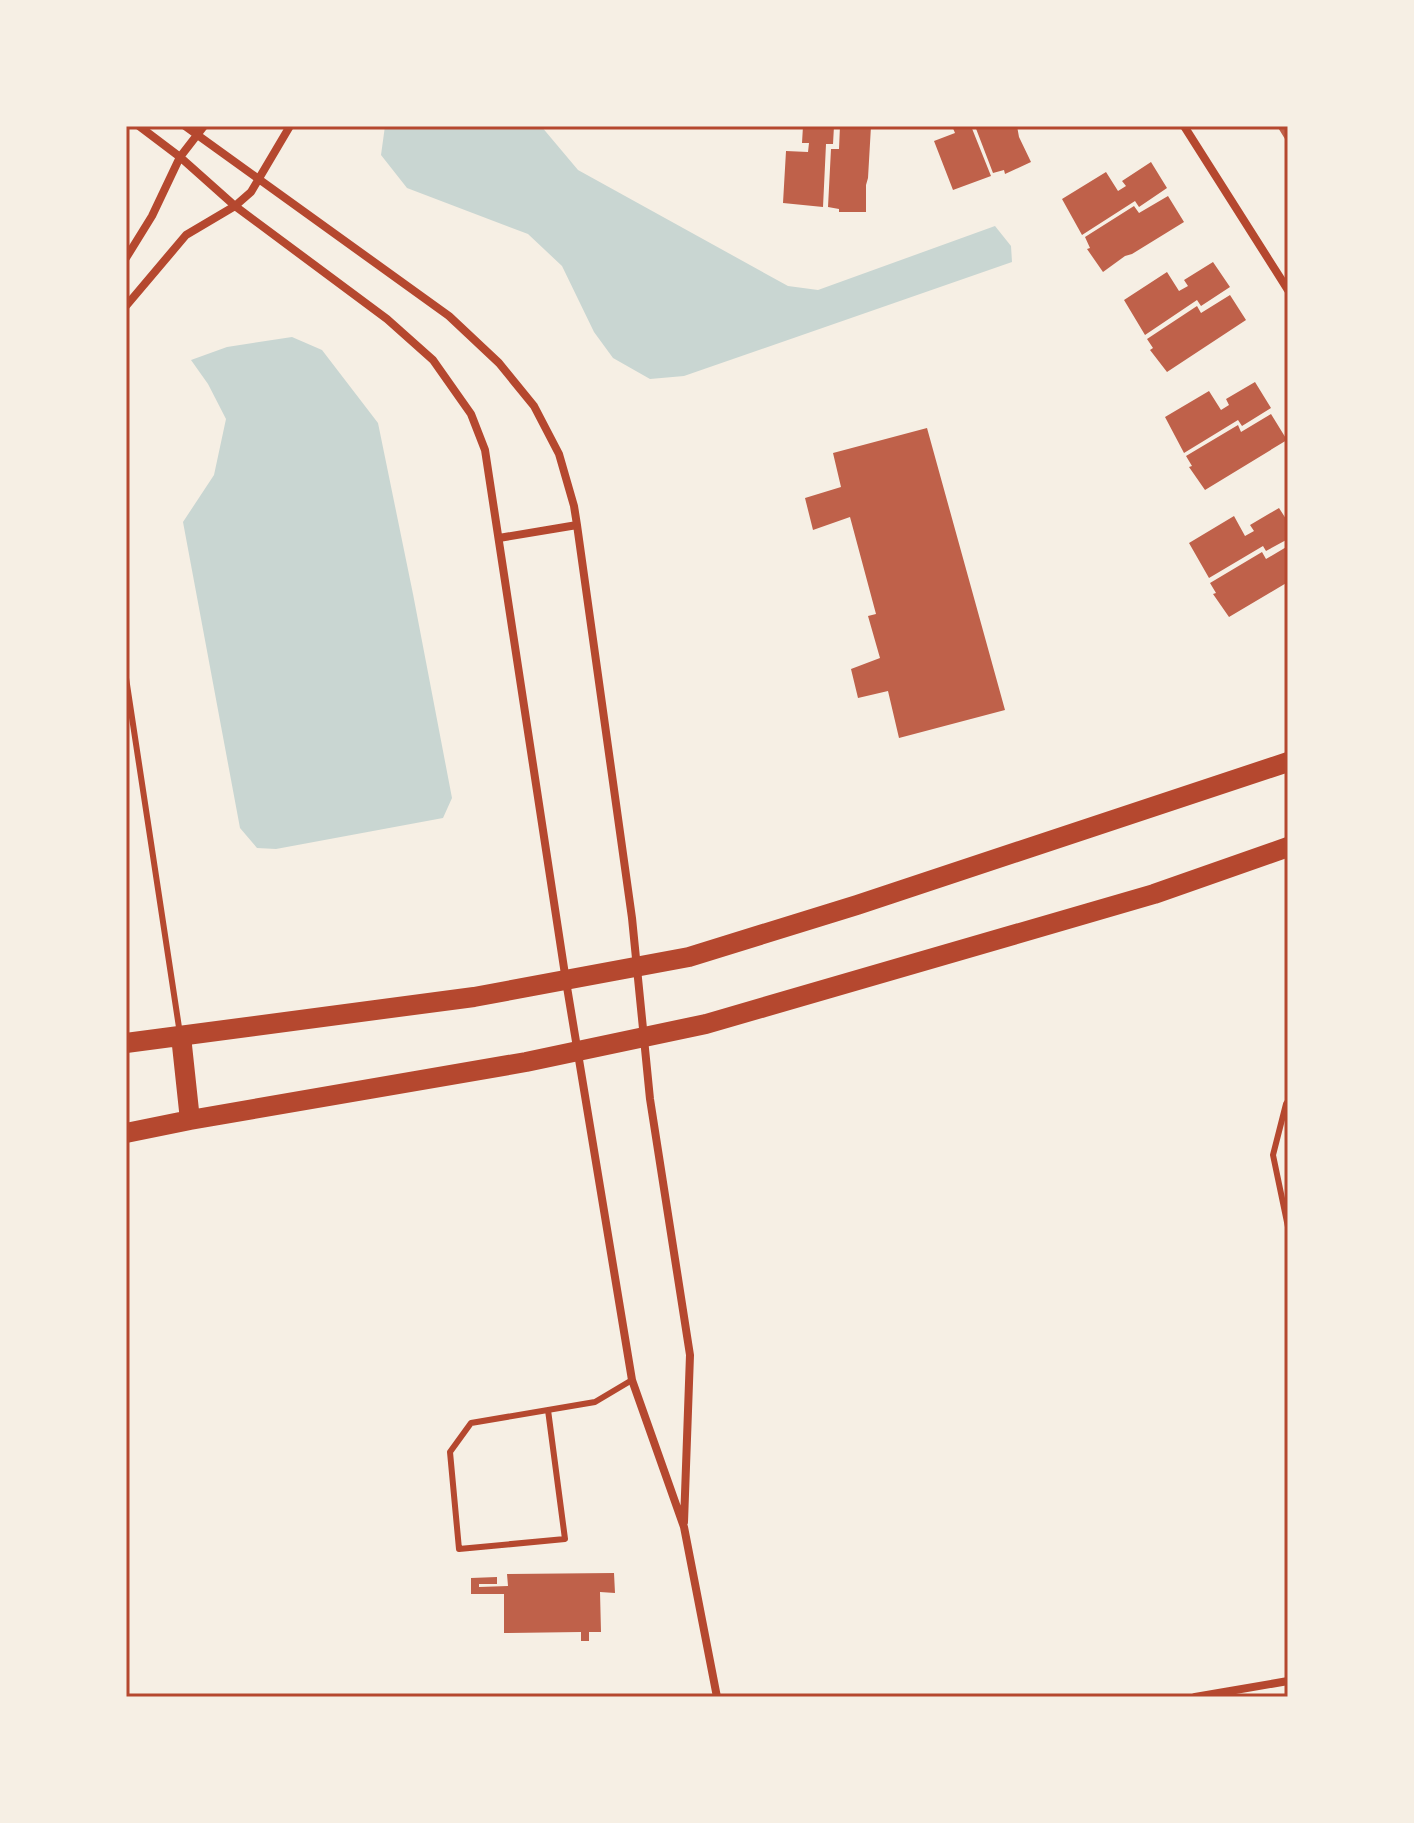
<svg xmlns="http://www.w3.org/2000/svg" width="1414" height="1823" font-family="Mulish,sans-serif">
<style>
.water{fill:#c9d6d2}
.building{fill:#bf614a}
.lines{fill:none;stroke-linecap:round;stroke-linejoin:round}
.service{stroke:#b5482f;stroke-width:6}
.minor{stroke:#b5482f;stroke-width:8}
.primary{stroke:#b5482f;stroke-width:20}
.neatline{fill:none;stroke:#b5482f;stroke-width:3}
</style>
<rect width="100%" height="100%" fill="#f6efe4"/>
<path class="water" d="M 385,126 L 541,126 L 578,170 L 788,286 L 818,290 L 995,226 L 1011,246 L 1012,262 L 684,376 L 650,379 L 613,358 L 594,332 L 562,266 L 528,234 L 407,188 L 381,155 Z
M 292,337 L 322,350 L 378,423 L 413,594 L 452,798 L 443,818 L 276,849 L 257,848 L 240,828 L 183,522 L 214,475 L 226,419 L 208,384 L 191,360 L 227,347 Z"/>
<path class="building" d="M 803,126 L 834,126 L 833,144 L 826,144 L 823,207 L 783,203 L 786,151 L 808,152 L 809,143 L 802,143 Z
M 840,126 L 871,126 L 868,178 L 866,185 L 866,212 L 839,212 L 839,209 L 828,207 L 831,149 L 839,149 Z
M 952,126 L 971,126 L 991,176 L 953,190 L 934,141 L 955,133 Z
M 975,126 L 1017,126 L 1019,137 L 1031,162 L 1005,174 L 1004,170 L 993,173 Z
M 1277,126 L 1288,126 L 1288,137 L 1285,139 Z
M 1151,162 L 1167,188 L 1139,207 L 1135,201 L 1082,235 L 1062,199 L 1106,172 L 1118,191 L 1126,186 L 1122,181 Z
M 1168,196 L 1184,222 L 1132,254 L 1125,256 L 1103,272 L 1087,249 L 1090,248 L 1085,237 L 1134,206 L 1139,213 Z
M 1213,262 L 1230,287 L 1201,306 L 1197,300 L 1145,335 L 1124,300 L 1167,272 L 1179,291 L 1188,286 L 1184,280 Z
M 1230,295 L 1246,320 L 1167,372 L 1150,350 L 1153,348 L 1147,339 L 1197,306 L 1201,313 Z
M 1255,382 L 1271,408 L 1242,426 L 1238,420 L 1184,453 L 1165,417 L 1209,391 L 1221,410 L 1229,405 L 1226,399 Z
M 1271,414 L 1287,440 L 1205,490 L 1189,467 L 1192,466 L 1186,456 L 1238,425 L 1241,432 Z
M 927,428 L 1005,710 L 899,738 L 888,691 L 858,698 L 851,669 L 880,658 L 868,616 L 876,614 L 850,517 L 813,530 L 805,498 L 841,487 L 833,453 Z
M 1279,508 L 1288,522 L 1288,539 L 1266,551 L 1263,546 L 1209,578 L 1189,543 L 1234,516 L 1245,536 L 1254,531 L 1250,525 Z
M 1288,546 L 1288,582 L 1229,617 L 1213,594 L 1216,593 L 1210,583 L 1262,552 L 1266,559 Z
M 614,1573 L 615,1593 L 600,1592 L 601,1632 L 589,1632 L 589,1641 L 581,1641 L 581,1632 L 504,1633 L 504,1594 L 471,1594 L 471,1578 L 497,1577 L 497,1584 L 479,1584 L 479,1587 L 508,1586 L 507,1574 Z"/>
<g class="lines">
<path class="service" d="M 126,678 L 180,1034
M 1288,1101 L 1286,1104 L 1273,1155 L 1288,1227
M 548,1410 L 565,1539 L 459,1549 L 450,1452 L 471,1423 L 595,1402 L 632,1380"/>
<path class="minor" d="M 139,126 L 180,157 L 235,206 L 387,319 L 433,360 L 471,414 L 485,450 L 566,981 L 632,1380 L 684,1527 L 717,1697
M 185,126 L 449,316 L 499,363 L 534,406 L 559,454 L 574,506 L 577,525 L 632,918 L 650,1099 L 690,1355 L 684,1522
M 1184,126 L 1288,290
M 126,258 L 152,216 L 180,157 L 204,126
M 126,306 L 186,235 L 235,206 L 251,192 L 290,126
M 499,538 L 577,525
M 1195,1697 L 1288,1681"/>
<path class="primary" d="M 181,1036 L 190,1120
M 126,1043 L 474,997 L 689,957 L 857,905 L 1288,762
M 126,1133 L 190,1120 L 526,1062 L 706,1024 L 1154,894 L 1288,847"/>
</g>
<rect width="1414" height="1823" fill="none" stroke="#f6efe4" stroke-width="256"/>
<rect x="128" y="128" width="1158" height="1567" class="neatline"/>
</svg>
